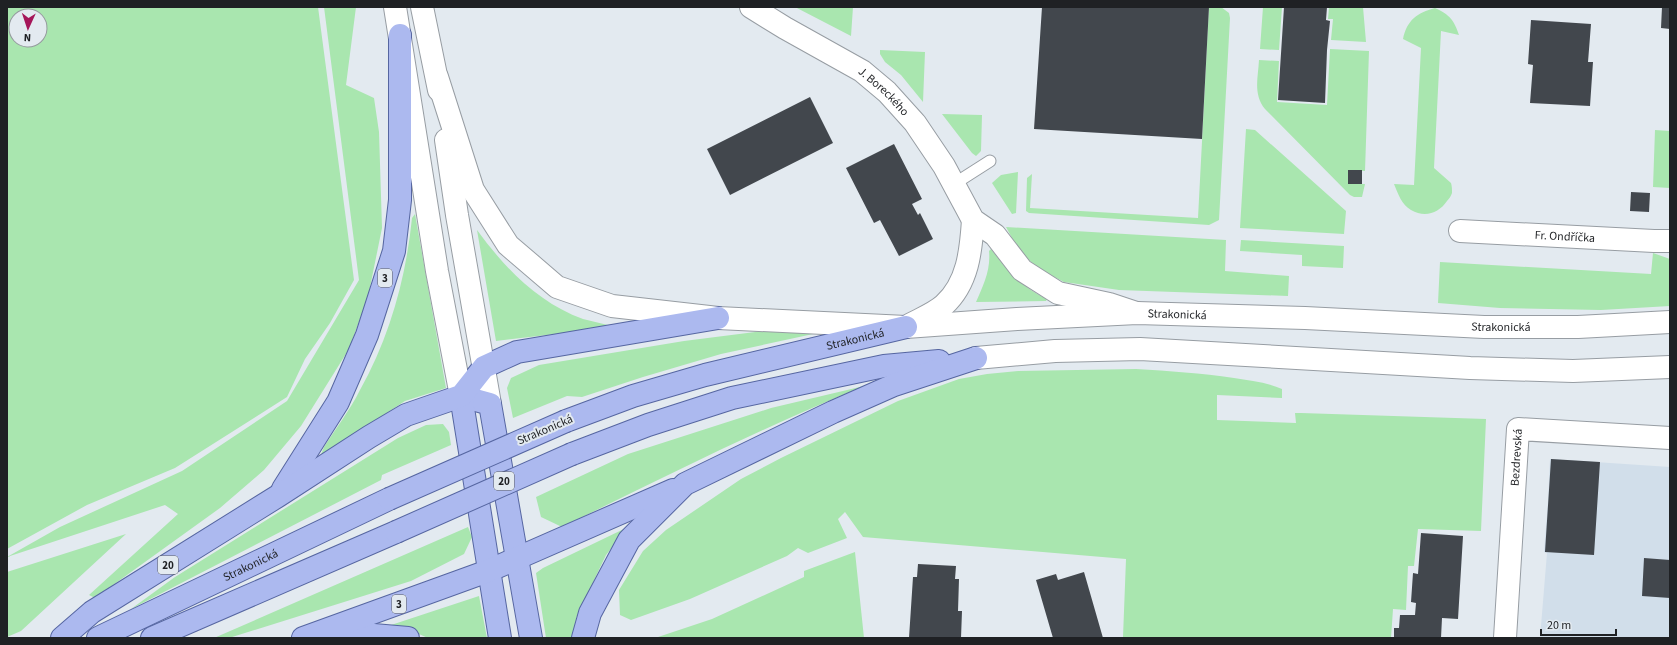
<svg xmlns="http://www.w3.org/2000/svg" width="1677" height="645" font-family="'Source Sans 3',sans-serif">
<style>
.built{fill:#d1deea}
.green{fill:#a9e6af;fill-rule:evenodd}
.building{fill:#42474d}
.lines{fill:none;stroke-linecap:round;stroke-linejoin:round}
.lane-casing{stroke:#979da3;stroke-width:13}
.street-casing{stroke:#979da3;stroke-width:24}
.secondary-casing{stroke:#979da3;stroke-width:24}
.primary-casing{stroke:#5666a1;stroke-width:24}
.lane{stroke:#fff;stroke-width:11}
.street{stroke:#fff;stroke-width:22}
.secondary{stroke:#fff;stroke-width:22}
.primary{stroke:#acb9ef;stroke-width:22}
.primary-bridge-casing{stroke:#5666a1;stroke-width:24;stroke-linecap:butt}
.primary-bridge{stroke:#acb9ef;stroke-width:22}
.labels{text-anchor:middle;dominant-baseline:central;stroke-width:4;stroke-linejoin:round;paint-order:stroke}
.shield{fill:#e3eaf0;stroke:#5a5d61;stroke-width:1}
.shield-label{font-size:11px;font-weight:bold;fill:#1f2124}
.street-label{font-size:12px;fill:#1f2124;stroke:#e3eaf0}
</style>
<rect width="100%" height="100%" fill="#e3eaf0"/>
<path class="built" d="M 1550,459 L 1670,467 L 1670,638 L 1540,638 L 1547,553 L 1544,552 L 1548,501 Z"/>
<path class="green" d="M 7,7 L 318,7 L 354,280 L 330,323 L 305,359 L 287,397 L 175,468 L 87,505 L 7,549 ZM 16,16 L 40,16 L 40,40 L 16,40 Z
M 324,7 L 356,7 L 346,85 L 374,98 L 379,132 L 382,228 L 368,297 L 349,349 L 301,426 L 264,470 L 220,508 L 95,598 L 89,595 L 178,514 L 165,505 L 7,557 L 60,527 L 182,471 L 287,401 L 359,280 Z
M 795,7 L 853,7 L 851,36 Z
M 1209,7 L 1221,7 L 1229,13 L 1230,18 L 1219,220 L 1209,225 L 1029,213 L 1026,211 L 1027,178 L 1032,174 L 1030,208 L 1198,218 Z
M 1263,7 L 1282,7 L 1279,50 L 1260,49 Z
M 1329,7 L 1363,7 L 1366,42 L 1331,40 L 1333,19 L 1328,19 Z
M 1435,8 C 1450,15 1454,20 1459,35 L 1441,31 L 1434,168 L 1451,183 C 1452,186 1452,190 1452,193 C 1451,196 1449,199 1447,201 C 1439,213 1425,218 1411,210 C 1402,205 1398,194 1394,184 L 1414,185 L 1421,48 L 1403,39 C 1407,20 1417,13 1435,8 Z
M 1330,49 L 1369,51 L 1365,171 L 1349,170 L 1348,184 L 1365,184 L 1362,197 L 1354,197 L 1350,195 L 1265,109 C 1253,94 1258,78 1259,60 L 1279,61 L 1277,102 L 1327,105 Z
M 880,50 L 925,52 L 923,102 L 901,75 L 885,62 L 880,54 Z
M 942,114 L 982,115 L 981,151 L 976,156 L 972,153 Z
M 1246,129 L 1255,130 L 1346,211 L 1344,234 L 1240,228 Z
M 1655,130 L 1670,131 L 1670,188 L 1653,187 Z
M 1018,172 L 1016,213 L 1012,214 L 992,183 L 1001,175 Z
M 415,214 L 446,388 L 405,401 L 320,457 L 324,447 C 336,428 350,410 360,390 C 390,337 406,277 412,218 Z
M 1006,227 L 1226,240 L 1225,271 L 1289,276 L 1288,296 L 1119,290 L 1064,282 L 1039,269 L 1019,251 Z
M 477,230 C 504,267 538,303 583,319 C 594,322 605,324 616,327 L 496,341 Z
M 1241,240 L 1344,246 L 1343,268 L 1302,266 L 1302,255 L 1240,251 Z
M 991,249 C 1007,270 1022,288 1047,299 L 1046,301 L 976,302 C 983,286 991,270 989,251 Z
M 1653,253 L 1670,259 L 1670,306 L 1601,310 L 1500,308 L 1438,303 L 1440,262 L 1651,274 Z
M 763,331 L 827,331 L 721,354 L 643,377 L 582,397 L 567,396 L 513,418 L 507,388 L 511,378 L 539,365 L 684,341 Z
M 1136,369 C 1169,371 1201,373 1234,378 C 1250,381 1267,382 1282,389 L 1282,398 L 1217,395 L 1217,420 L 1296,423 L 1295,413 L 1301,413 L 1486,419 L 1481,531 L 1418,529 L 1414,566 L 1408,566 L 1406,610 L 1393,609 L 1391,638 L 1149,638 L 1123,637 L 1126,559 L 863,537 L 845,512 L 838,519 L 847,538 L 808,553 L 798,548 L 787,556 L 690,599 L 631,620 L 620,615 L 619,590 L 643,551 L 666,530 L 741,479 L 781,458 L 898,401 L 959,379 L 987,374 L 1018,371 Z
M 864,386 C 761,428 662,478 562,527 L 541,517 L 536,497 L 628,454 L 771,408 Z
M 443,424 L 449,432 L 451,445 L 382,475 L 381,480 L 131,609 L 175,577 L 398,438 L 426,425 Z
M 468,527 L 472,537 L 464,554 L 411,581 L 229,638 L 214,638 Z
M 628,527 L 606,555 L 577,616 L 572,637 L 546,638 L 536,573 L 543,568 Z
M 126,534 L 21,631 L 7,637 L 7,572 Z
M 855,552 L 864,638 L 655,638 L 712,619 L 804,577 L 804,571 Z
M 479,596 L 487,638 L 428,638 L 403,627 L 385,627 Z"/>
<path class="building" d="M 1042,7 L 1209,7 L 1202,139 L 1034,129 Z
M 1284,7 L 1327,7 L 1326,20 L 1330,21 L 1327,50 L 1325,103 L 1278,100 Z
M 1662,7 L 1670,7 L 1670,29 L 1661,28 Z
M 1531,20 L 1591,24 L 1588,62 L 1593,62 L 1590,106 L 1530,103 L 1533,65 L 1528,64 Z
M 810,97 L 833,143 L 730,195 L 707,149 Z
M 894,144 L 922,199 L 912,204 L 918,215 L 920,213 L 933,239 L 899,256 L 880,220 L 874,223 L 846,168 Z
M 1348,170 L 1362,170 L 1362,184 L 1348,184 Z
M 1631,192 L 1650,193 L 1649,212 L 1630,211 Z
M 1551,459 L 1600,462 L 1594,555 L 1545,552 Z
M 1421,533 L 1463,536 L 1458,619 L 1442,618 L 1441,638 L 1394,638 L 1394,628 L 1399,628 L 1400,615 L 1415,615 L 1416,603 L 1411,602 L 1413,573 L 1418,574 Z
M 1644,558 L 1670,560 L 1670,598 L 1642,596 Z
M 918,564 L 956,566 L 955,579 L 959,579 L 958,611 L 962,611 L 961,638 L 909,638 L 913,577 L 917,577 Z
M 1084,572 L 1103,638 L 1053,638 L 1036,580 L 1056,574 L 1058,580 Z"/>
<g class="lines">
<defs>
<path id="lane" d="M 954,184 L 990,161"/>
<g id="street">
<path id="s1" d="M 751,7 L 785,28 L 862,71 L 887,92 L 915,123 L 944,166 L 973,220 L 995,235 L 1022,270 L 1058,293 L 1109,304 L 1136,313"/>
<path id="s2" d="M 1460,231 L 1654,241 L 1670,241"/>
<path d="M 906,327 C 918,320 934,314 944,305 C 968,283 971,251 973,220"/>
<path id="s3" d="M 1505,638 L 1518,429 L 1670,438"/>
</g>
<g id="secondary">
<path d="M 395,7 L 437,271 L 461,396"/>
<path d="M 422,7 L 439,90"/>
<path id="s4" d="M 437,77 L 473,190 L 508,245 L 557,287 L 612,306 L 718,318 L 906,327 L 1017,319 L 1137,313 L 1305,318 L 1484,327 L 1578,327 L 1670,322"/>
<path d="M 446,140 L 457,215 L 490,404"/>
<path d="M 976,358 L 1055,351 L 1140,349 L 1470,368 L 1573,371 L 1670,367"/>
</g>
<g id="primary">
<path d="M 461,396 L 490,404 L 531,638"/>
<path d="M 461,396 L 500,638"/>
<path id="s5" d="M 566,421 L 633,396 L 705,375 L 906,327"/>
<path d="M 572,454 L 648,425 L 732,398 L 884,366 L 939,361"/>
<path d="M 283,489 L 338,402 L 367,335 L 394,251 L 400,200 L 400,35"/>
<path d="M 331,635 L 362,634 L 408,638"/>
<path d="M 62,638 L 92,612 L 278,496 L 369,437 L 406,415 L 461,396 L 484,367 L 517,352 L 718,318"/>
<path id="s6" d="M 98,638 L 389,499"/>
<path d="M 152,638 L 396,532"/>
<path d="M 303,638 L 488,571 L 673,490"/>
<path d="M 583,638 L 590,613 L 629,540 L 685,484 L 833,412 L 894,385 L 976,358"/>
</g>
</defs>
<use href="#lane" class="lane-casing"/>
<use href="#street" class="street-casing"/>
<use href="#secondary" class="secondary-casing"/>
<use href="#primary" class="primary-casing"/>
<use href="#lane" class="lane"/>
<use href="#street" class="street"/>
<use href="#secondary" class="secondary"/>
<use href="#primary" class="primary"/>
<defs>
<path id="primary-bridge" d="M 389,499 L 566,421
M 396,532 L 572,454"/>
</defs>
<use href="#primary-bridge" class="primary-bridge-casing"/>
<use href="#primary-bridge" class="primary-bridge"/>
</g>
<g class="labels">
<g class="shield">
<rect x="378" y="269" width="14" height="18" rx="3"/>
<rect x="494" y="472" width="20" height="18" rx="3"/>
<rect x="158" y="556" width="20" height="18" rx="3"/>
<rect x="392" y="595" width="14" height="18" rx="3"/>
</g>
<g class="shield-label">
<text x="385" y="278">3</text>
<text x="504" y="481">20</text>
<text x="168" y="565">20</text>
<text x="399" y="604">3</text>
</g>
<g class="street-label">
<text stroke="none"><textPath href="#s1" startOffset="158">J. Boreckého</textPath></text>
<text stroke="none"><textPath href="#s2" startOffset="105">Fr. Ondříčka</textPath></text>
<text stroke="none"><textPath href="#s4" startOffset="873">Strakonická</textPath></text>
<text stroke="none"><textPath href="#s4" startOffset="1197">Strakonická</textPath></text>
<text stroke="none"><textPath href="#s5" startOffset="301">Strakonická</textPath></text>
<text transform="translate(545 430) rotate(-23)">Strakonická</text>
<text stroke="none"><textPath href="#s3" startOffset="181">Bezdrevská</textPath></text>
<text stroke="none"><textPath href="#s6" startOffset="169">Strakonická</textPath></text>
</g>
</g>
<rect width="1677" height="645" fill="none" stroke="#1f2124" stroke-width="16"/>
<g transform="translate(28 28) rotate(183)"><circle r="19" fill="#e3eaf0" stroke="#959a9e"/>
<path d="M0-3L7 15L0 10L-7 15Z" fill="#a51659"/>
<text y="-6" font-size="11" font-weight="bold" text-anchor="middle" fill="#1f2124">N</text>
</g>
<path d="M1541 629v6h75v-6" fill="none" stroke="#1f2124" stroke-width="2"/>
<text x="1547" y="629" font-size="12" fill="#1f2124" stroke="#e3eaf0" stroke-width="3" paint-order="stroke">20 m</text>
</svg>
